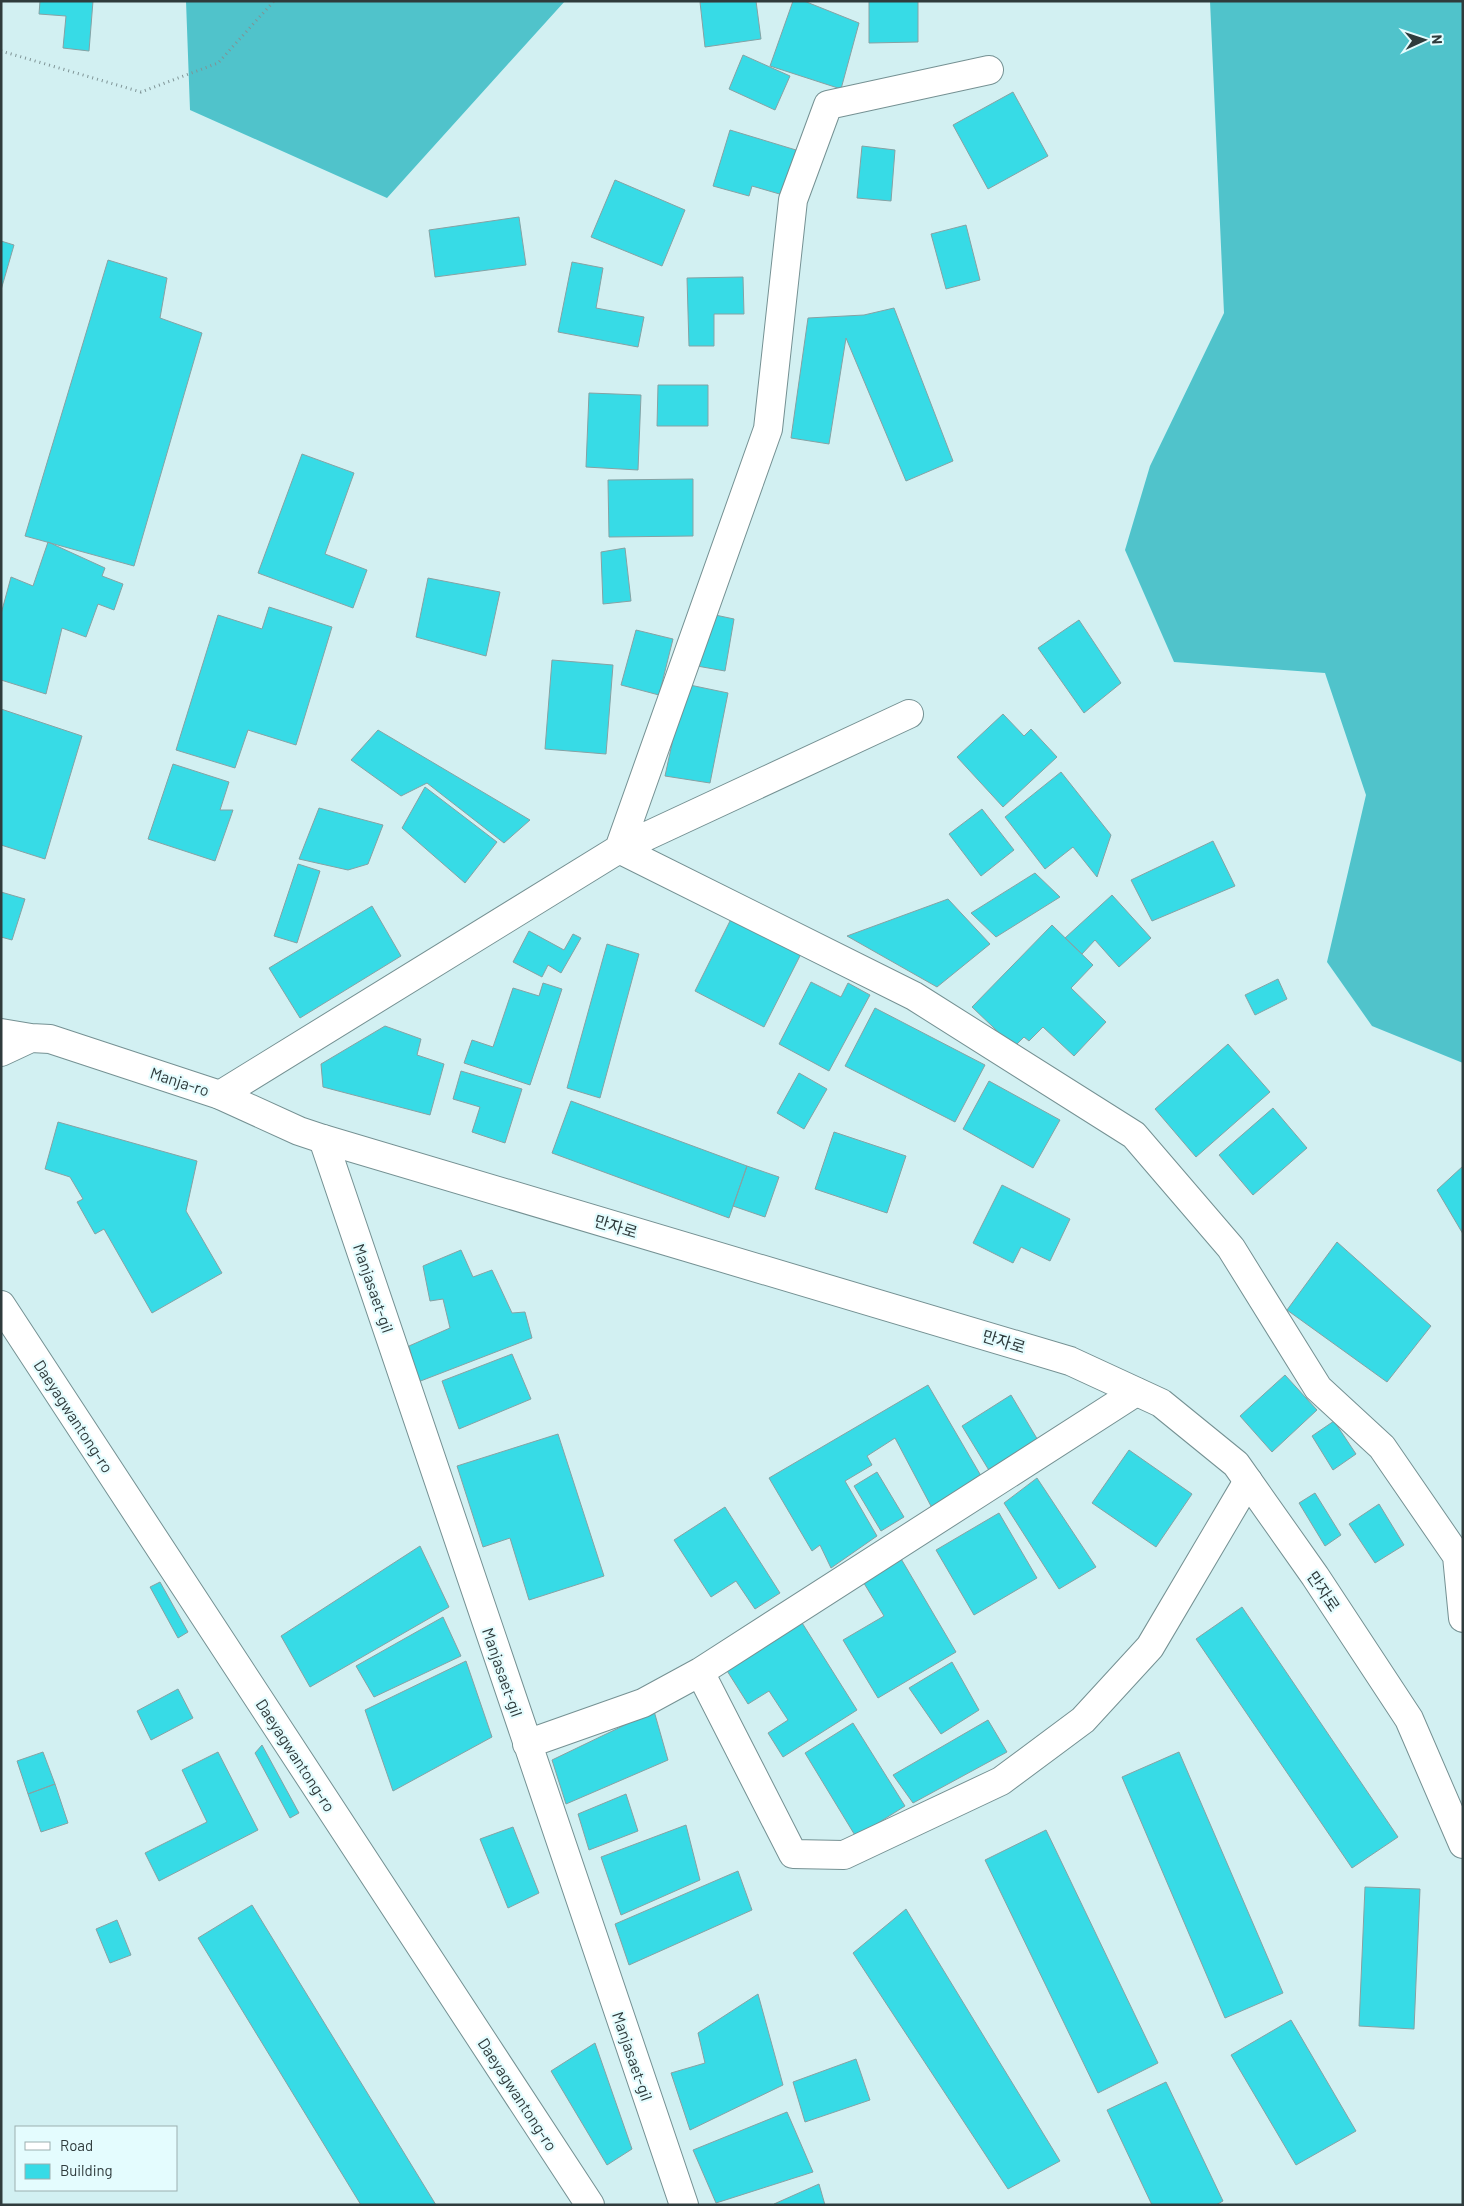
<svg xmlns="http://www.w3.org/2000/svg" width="1464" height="2206" font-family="Barlow,'Noto Sans KR',sans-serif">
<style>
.forest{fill:#50c3cb}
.building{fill:#37dbe6;stroke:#86a2a4}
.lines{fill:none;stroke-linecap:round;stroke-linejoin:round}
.minor-casing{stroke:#759193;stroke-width:30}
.tertiary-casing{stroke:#759193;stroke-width:30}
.path{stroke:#7f9496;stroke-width:3;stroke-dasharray:1 4;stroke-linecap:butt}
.minor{stroke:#fff;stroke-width:28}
.tertiary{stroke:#fff;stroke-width:28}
.labels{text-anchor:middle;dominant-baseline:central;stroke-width:4.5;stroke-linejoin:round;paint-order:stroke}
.street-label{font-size:16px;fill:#2f3b3c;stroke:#e4fcfe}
</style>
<rect width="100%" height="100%" fill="#d2f0f2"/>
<path class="forest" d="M 186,1 L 565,1 L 387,198 L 190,110 Z
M 1210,1 L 1463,1 L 1463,1063 L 1372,1026 L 1327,962 L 1366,795 L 1325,673 L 1174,662 L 1125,550 L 1150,466 L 1224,313 Z"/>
<path class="building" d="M 40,1 L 93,1 L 89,51 L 63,48 L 66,16 L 39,14 Z
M 756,1 L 761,39 L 705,47 L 700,2 Z
M 793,1 L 804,1 L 859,23 L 841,89 L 770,66 Z
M 869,1 L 918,1 L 918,42 L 869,43 Z
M 743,55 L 790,76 L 775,110 L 729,89 Z
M 1013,92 L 1048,156 L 988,189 L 953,125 Z
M 730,130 L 796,150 L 783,195 L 752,186 L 749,196 L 713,186 Z
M 862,146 L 895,150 L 891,201 L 857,198 Z
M 615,180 L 685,210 L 662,266 L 591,237 Z
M 519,217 L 526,265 L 435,277 L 429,230 Z
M 966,225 L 980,280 L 946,289 L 931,234 Z
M 1,241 L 14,245 L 1,290 Z
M 108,260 L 167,278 L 160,318 L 202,333 L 134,566 L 25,536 Z
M 572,262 L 603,268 L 596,308 L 644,317 L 638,347 L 558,332 Z
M 743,277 L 744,314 L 714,314 L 714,346 L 689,346 L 687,278 Z
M 894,308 L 953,461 L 906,481 L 846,338 L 829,444 L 791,438 L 808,318 L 864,315 Z
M 658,385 L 708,385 L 708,426 L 657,426 Z
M 589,393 L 641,395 L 638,470 L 586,467 Z
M 302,454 L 354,473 L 325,554 L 367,570 L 353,608 L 258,573 Z
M 693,479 L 693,536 L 609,537 L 608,480 Z
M 48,542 L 105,568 L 102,576 L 123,584 L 114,610 L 98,604 L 86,637 L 62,628 L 46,694 L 1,680 L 1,614 L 11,577 L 33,586 Z
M 625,548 L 631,601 L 603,604 L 601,552 Z
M 428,578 L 500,592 L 486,656 L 416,637 Z
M 269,607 L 332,627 L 296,745 L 248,730 L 235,768 L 176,750 L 218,615 L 262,629 Z
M 706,613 L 734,619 L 725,671 L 697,666 Z
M 1079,620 L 1121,683 L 1084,713 L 1038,648 Z
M 636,630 L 673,639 L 659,695 L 621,685 Z
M 552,660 L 613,665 L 606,754 L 545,749 Z
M 685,684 L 728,693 L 710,783 L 665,776 Z
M 1,709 L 82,736 L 45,859 L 1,845 Z
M 1003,714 L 1024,736 L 1031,729 L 1057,757 L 1003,807 L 957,757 Z
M 378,730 L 530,820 L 504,843 L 427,783 L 401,796 L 351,760 Z
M 173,764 L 229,782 L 220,810 L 233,810 L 215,861 L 148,839 Z
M 1061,772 L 1111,835 L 1097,877 L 1073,847 L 1045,869 L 1005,817 Z
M 425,787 L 497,842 L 465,883 L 402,828 Z
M 319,808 L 383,825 L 368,864 L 348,870 L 299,859 Z
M 982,809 L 1014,850 L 981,876 L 949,834 Z
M 1213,841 L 1235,886 L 1152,921 L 1131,880 Z
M 298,864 L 320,871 L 297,943 L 274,936 Z
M 1035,873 L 1060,897 L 996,937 L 971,913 Z
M 1,892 L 25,899 L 12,940 L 1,937 Z
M 1112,895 L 1151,938 L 1119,967 L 1095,940 L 1082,954 L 1065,938 Z
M 948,899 L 990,944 L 937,987 L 847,936 Z
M 372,906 L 401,956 L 300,1018 L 269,968 Z
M 734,913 L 804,948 L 764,1027 L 695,991 Z
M 1052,925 L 1093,965 L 1071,988 L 1106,1022 L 1074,1056 L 1043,1027 L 1029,1041 L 1024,1037 L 1014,1047 L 972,1007 Z
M 529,931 L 564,950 L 573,934 L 581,938 L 561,973 L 548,965 L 542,977 L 513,962 Z
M 607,944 L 639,954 L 600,1098 L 567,1088 Z
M 1278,979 L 1287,999 L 1255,1015 L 1245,995 Z
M 811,982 L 841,997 L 848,983 L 870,995 L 829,1071 L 779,1044 Z
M 543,983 L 562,989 L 530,1085 L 464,1063 L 472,1040 L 493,1047 L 513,988 L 539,996 Z
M 875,1008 L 985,1065 L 955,1122 L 845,1066 Z
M 385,1026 L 421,1039 L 417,1055 L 444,1064 L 430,1115 L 323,1087 L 321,1064 Z
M 1228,1044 L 1270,1092 L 1196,1157 L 1155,1109 Z
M 461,1071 L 522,1089 L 505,1143 L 472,1132 L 480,1107 L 453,1099 Z
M 799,1073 L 827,1089 L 804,1129 L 777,1113 Z
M 989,1081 L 1060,1120 L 1033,1168 L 963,1129 Z
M 571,1101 L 747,1166 L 729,1218 L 552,1153 Z
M 1273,1108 L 1307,1148 L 1253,1195 L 1219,1155 Z
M 58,1122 L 197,1161 L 186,1211 L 222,1273 L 152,1313 L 104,1229 L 95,1234 L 77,1202 L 83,1199 L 70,1177 L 45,1169 Z
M 834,1132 L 906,1156 L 887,1213 L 815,1189 Z
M 747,1166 L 779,1177 L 765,1217 L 733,1206 Z
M 1463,1166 L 1463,1234 L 1437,1190 Z
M 1002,1185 L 1070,1219 L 1050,1261 L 1021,1247 L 1013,1263 L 973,1243 Z
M 1337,1242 L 1431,1326 L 1387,1382 L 1287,1310 Z
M 461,1250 L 473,1277 L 492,1270 L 512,1313 L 525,1312 L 532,1338 L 418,1382 L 409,1346 L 450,1328 L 443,1299 L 430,1301 L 423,1266 Z
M 512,1354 L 531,1399 L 459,1429 L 442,1381 Z
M 1285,1375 L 1317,1410 L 1272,1452 L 1240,1416 Z
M 928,1385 L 984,1481 L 932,1508 L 895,1438 L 867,1456 L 872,1465 L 845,1481 L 877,1536 L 831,1568 L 820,1545 L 812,1551 L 769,1478 Z
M 1011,1395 L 1039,1442 L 990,1472 L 962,1426 Z
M 1334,1421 L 1356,1454 L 1333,1470 L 1312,1436 Z
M 558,1434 L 604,1576 L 529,1600 L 510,1538 L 483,1547 L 457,1466 Z
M 1129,1450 L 1192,1494 L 1156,1547 L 1092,1503 Z
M 877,1472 L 904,1517 L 881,1531 L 854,1486 Z
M 1037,1478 L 1096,1567 L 1059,1589 L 1004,1503 Z
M 1315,1493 L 1341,1535 L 1325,1546 L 1299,1503 Z
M 1379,1504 L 1404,1545 L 1375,1563 L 1349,1524 Z
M 725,1507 L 780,1593 L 755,1609 L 736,1581 L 711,1597 L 674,1540 Z
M 999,1513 L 1037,1578 L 974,1615 L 936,1550 Z
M 420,1546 L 449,1607 L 310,1687 L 281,1636 Z
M 900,1557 L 956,1652 L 878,1698 L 843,1640 L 884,1616 L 862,1580 Z
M 160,1582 L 188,1632 L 178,1638 L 150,1587 Z
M 1242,1607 L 1398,1837 L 1352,1868 L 1196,1639 Z
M 443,1617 L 461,1656 L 374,1697 L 356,1666 Z
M 799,1618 L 857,1710 L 783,1757 L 768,1733 L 788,1720 L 769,1691 L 748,1704 L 724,1666 Z
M 466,1661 L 492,1737 L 393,1791 L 365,1710 Z
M 952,1662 L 979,1710 L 941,1734 L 909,1688 Z
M 178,1689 L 193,1718 L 151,1740 L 137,1711 Z
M 654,1711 L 668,1760 L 566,1804 L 552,1760 Z
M 988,1720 L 1007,1752 L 913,1803 L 893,1775 Z
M 853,1723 L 905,1806 L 856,1837 L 805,1753 Z
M 262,1745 L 299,1813 L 290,1818 L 255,1753 Z
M 43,1752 L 55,1784 L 28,1794 L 17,1761 Z
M 218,1752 L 258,1830 L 159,1881 L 145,1853 L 207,1822 L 182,1770 Z
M 1179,1752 L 1283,1993 L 1225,2018 L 1122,1777 Z
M 55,1784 L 68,1823 L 41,1832 L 28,1794 Z
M 626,1794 L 638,1831 L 589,1850 L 578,1814 Z
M 686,1825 L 700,1880 L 621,1915 L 601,1857 Z
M 513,1827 L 539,1893 L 508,1908 L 480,1839 Z
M 1046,1830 L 1158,2063 L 1098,2093 L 985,1860 Z
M 738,1871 L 752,1910 L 629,1965 L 615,1924 Z
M 1365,1887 L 1420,1889 L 1414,2029 L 1359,2026 Z
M 252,1905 L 436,2205 L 361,2205 L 198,1938 Z
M 906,1909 L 1060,2161 L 1008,2189 L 853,1953 Z
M 117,1920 L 131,1955 L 110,1963 L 96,1929 Z
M 758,1994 L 783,2085 L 690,2130 L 671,2073 L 705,2063 L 698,2033 Z
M 1291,2020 L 1356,2131 L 1296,2165 L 1231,2055 Z
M 595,2043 L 632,2149 L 607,2165 L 551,2071 Z
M 856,2059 L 870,2100 L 805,2122 L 793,2082 Z
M 1166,2082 L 1223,2201 L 1216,2205 L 1152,2205 L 1107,2110 Z
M 787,2112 L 813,2172 L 716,2203 L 693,2150 Z
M 819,2184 L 825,2205 L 774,2205 L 774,2204 Z"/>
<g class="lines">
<defs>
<path id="minor" d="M 989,70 L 828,105 L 793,200 L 768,429 L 619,849 L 914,996 L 1134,1135 L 1231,1248 L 1318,1388 L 1382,1447 L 1457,1556 L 1463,1618
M 220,1095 L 619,849 L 909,714
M 323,1139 L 684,2205
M 700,1672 L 793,1854 L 844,1855 L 1001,1781 L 1083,1720 L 1150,1647 L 1248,1481
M 527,1744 L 643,1703 L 700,1672 L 1136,1392"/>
<path id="tertiary" d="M 1,1033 L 31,1038 L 1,1052
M 31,1038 L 50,1039 L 220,1095 L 299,1131 L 323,1139 L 1070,1361 L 1161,1403 L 1236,1464 L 1315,1576 L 1409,1719 L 1463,1844
M 1,1305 L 590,2205"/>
</defs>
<use href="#minor" class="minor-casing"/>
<use href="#tertiary" class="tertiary-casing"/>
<path class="path" d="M 1,51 L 141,92 L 218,63 L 274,1"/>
<use href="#minor" class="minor"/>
<use href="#tertiary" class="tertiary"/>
</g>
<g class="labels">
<g class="street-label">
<text transform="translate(180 1081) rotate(18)">Manja-ro</text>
<text transform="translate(616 1226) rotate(17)">만자로</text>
<text transform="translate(374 1288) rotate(71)">Manjasaet-gil</text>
<text transform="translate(1004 1341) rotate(17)">만자로</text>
<text transform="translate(74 1416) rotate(57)">Daeyagwantong-ro</text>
<text transform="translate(1324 1591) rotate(56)">만자로</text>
<text transform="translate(503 1672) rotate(71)">Manjasaet-gil</text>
<text transform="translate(296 1755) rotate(57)">Daeyagwantong-ro</text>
<text transform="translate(633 2056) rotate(71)">Manjasaet-gil</text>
<text transform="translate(518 2094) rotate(57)">Daeyagwantong-ro</text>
</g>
</g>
<rect width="1464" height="2206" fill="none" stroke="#2f3b3c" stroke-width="5"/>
<rect x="15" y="2126" width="162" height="65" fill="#e4fcfe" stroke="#9cafb0"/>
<rect x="25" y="2142" width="25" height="8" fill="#ffffff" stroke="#9cafb0"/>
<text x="60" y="2151" font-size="15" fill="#2f3b3c">Road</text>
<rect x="25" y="2164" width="25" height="15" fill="#37dbe6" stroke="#9cafb0"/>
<text x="60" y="2176" font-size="15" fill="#2f3b3c">Building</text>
<g transform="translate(1424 40) rotate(87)" stroke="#e4fcfe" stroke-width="4" paint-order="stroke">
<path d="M0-4L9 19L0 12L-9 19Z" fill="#2f3b3c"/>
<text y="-8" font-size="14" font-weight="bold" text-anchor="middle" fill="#2f3b3c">N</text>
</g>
</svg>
